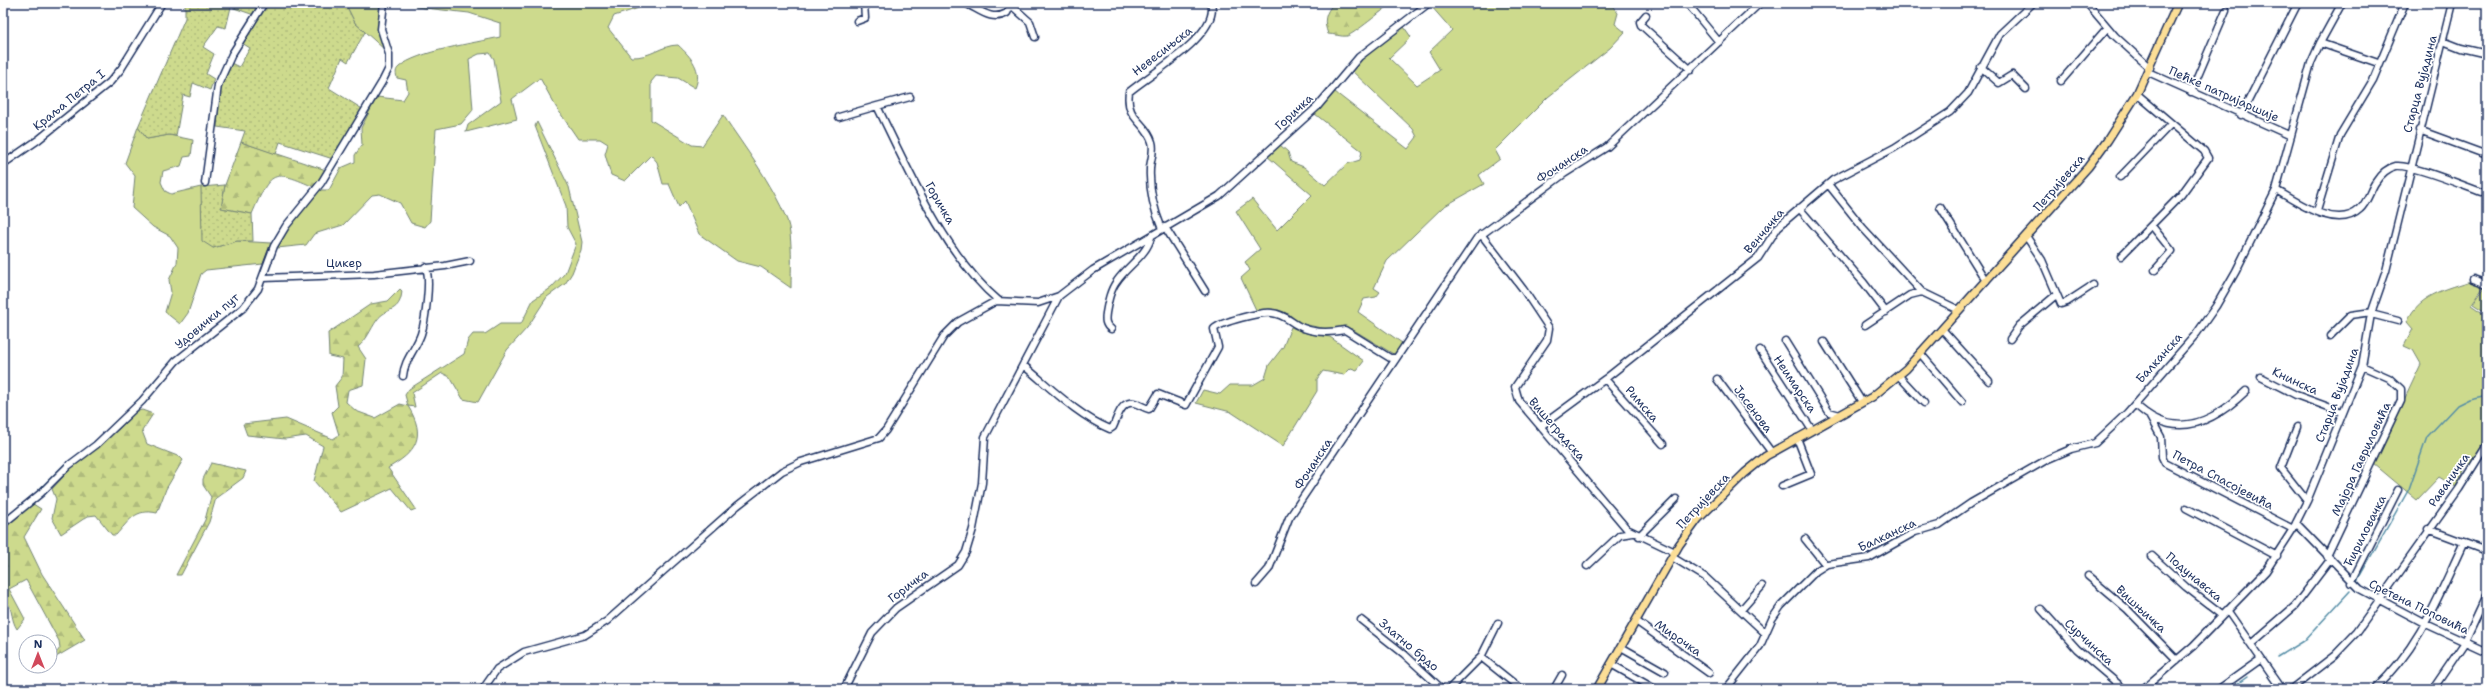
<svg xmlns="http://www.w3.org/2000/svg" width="2490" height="692" font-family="'Shantell Sans',sans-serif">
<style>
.grass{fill:#cdda8d;stroke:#748476}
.forest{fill:url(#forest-firs);stroke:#748476}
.garden{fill:url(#garden-dots);stroke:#748476}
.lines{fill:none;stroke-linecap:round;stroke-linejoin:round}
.stream{stroke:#568ea7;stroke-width:1.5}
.minor-casing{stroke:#1b2f5e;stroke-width:9}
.major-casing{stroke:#1b2f5e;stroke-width:10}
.minor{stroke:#fff;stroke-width:6}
.major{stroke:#fcde96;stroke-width:7}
.labels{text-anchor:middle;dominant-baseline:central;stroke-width:3.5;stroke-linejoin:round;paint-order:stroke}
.street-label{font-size:12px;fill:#1b2f5e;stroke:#fff}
</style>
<defs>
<pattern id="forest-firs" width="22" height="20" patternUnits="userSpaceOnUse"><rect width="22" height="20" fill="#cdda8d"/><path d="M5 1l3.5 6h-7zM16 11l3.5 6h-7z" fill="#afbb7c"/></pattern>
<pattern id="garden-dots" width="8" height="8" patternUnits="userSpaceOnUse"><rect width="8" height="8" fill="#cdda8d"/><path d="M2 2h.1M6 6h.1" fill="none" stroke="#afbb7c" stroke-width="1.8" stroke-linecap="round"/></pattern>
</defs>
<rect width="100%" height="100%" fill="#fff"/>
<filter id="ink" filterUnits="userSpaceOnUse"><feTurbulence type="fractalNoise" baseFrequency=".025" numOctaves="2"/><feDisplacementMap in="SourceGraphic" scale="8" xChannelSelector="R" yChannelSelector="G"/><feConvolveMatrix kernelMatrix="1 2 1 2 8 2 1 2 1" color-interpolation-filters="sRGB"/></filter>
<g filter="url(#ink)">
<path class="grass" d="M 345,3 L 381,3 L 378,21 L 385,50 L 355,23 Z
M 412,3 L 654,3 L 614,16 L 608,28 L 631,57 C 651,58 661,45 678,45 C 691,57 703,70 695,88 L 678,78 L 656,76 L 651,82 L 651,120 L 692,145 L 702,146 L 723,115 C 745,148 772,183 787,220 C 793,236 791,271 791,288 L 761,267 L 737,261 L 699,234 L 685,201 L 679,207 L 669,184 L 663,184 L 657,162 L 651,155 L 625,181 L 611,175 L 605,154 L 608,144 L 600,139 L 578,139 L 556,107 L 540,78 L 512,99 L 517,119 L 466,132 L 468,125 L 501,101 L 494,59 L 490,53 L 479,54 L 469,59 L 473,110 L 461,124 L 436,129 L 430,221 L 425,227 L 411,223 L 400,203 L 380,194 L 372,195 L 343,225 L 314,234 L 306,245 L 277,248 L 288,228 L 320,190 L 329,190 L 341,168 L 355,162 L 355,155 L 362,145 L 361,128 L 377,97 L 403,100 L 408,92 L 406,80 L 397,78 C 396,74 395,70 399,67 C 417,51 475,43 500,37 L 500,23 L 469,13 L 416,7 Z
M 1434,3 L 1467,3 L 1472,10 L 1478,3 L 1610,3 L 1618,13 L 1615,24 L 1625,32 L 1610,48 L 1548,97 L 1495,150 L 1500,159 L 1479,175 L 1484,184 L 1443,207 L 1387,261 L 1374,288 L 1380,292 L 1376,297 L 1364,299 L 1358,312 L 1402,343 L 1395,355 L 1352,329 L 1344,327 L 1330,330 L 1299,323 L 1289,314 L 1270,309 L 1257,312 L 1241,278 L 1250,270 L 1245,262 L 1260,249 L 1236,211 L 1252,199 L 1277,230 L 1312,195 L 1267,156 L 1280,145 L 1288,152 L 1291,162 L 1304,167 L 1325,185 L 1347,164 L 1360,160 L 1362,151 L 1315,114 L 1335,92 L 1408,149 L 1417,137 L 1413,129 L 1351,70 L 1367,54 L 1404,27 L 1411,37 L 1389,58 L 1417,85 L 1440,70 L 1429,52 L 1452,30 L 1431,6 Z
M 537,122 L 569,187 L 582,242 L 581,250 L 572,273 L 565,284 L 547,297 L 527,328 L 507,350 L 478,402 L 463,399 L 450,377 L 442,373 L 412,393 L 415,407 L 408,406 L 405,395 L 409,389 L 464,354 L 468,340 L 473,334 L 485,334 L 500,324 L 521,324 L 533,300 L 551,288 L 565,273 L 576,244 L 567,227 L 566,206 L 535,126 Z
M 138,127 L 147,139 L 169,135 L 193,140 L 191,156 L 184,157 L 181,166 L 163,171 L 161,182 L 165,191 L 171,194 L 201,187 L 213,248 L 237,241 L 271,243 L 263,264 L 206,270 L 201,274 L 188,313 L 180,324 L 165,312 L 171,292 L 169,280 L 177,263 L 178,248 L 170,236 L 153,227 L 132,208 L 135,176 L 125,163 Z
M 2479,278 L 2487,282 L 2471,305 L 2487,316 L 2487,439 L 2471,465 L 2467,463 L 2456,487 L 2439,477 L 2417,500 L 2374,464 L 2421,364 L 2413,350 L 2404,346 L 2413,329 L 2407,322 C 2419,292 2453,288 2479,278 Z
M 2485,287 L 2487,288 L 2487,313 L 2473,304 Z
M 1291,327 L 1302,332 L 1330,337 L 1364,361 L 1357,370 L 1351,368 L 1344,375 L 1323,371 L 1317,379 L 1317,391 L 1283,446 L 1231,412 L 1196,403 L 1203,390 L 1220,394 L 1230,385 L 1253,385 L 1265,378 L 1269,365 L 1283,347 Z"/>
<path class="forest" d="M 1334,3 L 1392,3 C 1383,10 1354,34 1347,36 C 1341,37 1334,34 1328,34 C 1323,21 1325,13 1334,3 Z
M 241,142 L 326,170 L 316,188 C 272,168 271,171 252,214 L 221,208 L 225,185 Z
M 400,289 L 402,291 C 400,314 387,306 377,320 C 370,330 367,340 358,347 L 366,359 L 363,385 L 348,390 L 346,402 L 356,411 L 375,418 L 400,404 L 408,406 C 427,437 416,452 388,468 L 416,509 L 411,511 L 392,488 L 341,512 L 314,481 L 323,446 L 306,436 L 285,439 L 247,435 L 243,424 L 286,419 L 333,439 L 339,435 L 332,412 L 338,406 L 335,386 L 342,377 L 343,359 L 329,356 L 328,333 L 371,304 L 388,301 Z
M 142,410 L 153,414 L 142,431 L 147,444 L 180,457 L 183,460 L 166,489 L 157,513 C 135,508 129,521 116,535 L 112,535 L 96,515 L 88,516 L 61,534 L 52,518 L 56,499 L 52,489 L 73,466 L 119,429 L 133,412 Z
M 211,463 L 246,471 L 243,478 L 216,498 L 209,522 L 181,575 L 176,575 L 205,520 L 211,497 L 203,485 L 203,479 Z
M 33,504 L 41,509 L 24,537 L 42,574 L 85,640 L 51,660 L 60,648 L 59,641 L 26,580 L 9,589 L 25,619 L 17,629 C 11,620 13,611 7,601 L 3,603 L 3,526 Z"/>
<path class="garden" d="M 185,3 L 261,3 L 254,15 L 231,7 L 226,28 L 218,26 L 203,47 L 214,54 L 206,74 L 214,79 L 210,90 L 193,83 L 190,97 L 183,95 L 176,136 L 169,135 L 147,139 L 138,127 L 185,18 Z
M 267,3 L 345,3 L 355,23 L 365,32 L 348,62 L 342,58 L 329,88 L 364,110 L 333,159 L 280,142 L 276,154 L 241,142 L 245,131 L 217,127 L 220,87 L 229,62 L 239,67 L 250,48 L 242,43 Z
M 225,185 L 221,208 L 252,214 L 253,241 L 237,241 L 213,248 L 202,241 L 201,187 Z"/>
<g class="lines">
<path class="stream" d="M 2357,581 L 2409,489 L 2427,437 L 2457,405 L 2469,399 L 2483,396 L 2487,392
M 2278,657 L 2304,641 L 2350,591
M 2230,689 L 2247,677"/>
<defs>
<path id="minor" d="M 965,3 C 979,9 991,22 1007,13 L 1012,3
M 1687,3 L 1719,42
M 2087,3 L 2115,36 L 2150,68
M 1011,5 L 1030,22 L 1035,37
M 1646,15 L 1640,22 L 1641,25 L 1691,70
M 857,21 L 865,18 L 864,3
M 2443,41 L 2461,48 L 2487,54
M 2320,43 L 2378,63
M 1981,67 L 1999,83 L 2012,75 L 2026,89
M 2148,72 L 2291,136
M 2061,81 L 2107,28
M 2191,92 L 2226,10
M 877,106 L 910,97
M 2241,115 L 2298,3
M 839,117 L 877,106 C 908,169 945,256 999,301
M 2419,130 L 2487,155
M 3,164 L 38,140 L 110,82 L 121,69 L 162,3
M 2120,177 L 2171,124
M 205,183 L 218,85 L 232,54 L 264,3
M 1828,184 L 1863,228 L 1922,292 L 1959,310
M 2276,190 C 2297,202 2337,231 2360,209 C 2367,203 2370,191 2375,183 C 2380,175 2387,168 2396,166 C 2412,164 2464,186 2481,192
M 1940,207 L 1986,281
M 1799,208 L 1864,283 L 1886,312
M 2317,211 L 2340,135 L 2373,80 L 2405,3
M 2152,226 L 2172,251 L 2155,270
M 1165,227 L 1205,291
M 1162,229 C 1154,210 1149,190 1150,169 C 1150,161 1155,151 1152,142 C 1146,121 1125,120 1129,92 C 1150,74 1221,34 1211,3
M 1481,234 L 1523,289 L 1549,328 L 1547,340 L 1515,387 L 1519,401 L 1627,529 L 1675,552
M 2026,236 L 2042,260 L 2061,304 L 2067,302 L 2093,285
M 2121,256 L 2181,195 L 2208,158 L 2204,151 L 2137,94
M 263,278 L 374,274 L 445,266 L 470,261
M 2473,279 L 2487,284
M 2371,314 L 2398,321
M 1865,325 L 1910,295 L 1922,292
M 1111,329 C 1105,325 1105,320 1106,313 C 1108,302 1110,290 1117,281 C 1127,266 1147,255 1151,237
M 1942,329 L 1989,381
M 2330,336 L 2351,315 L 2372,312
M 2010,339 L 2019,326 L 2056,295
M 1785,341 L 1829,412 L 1840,415
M 1824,342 L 1862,402
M 1760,350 L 1812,430
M 1920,353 L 1962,402
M 1023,365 C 1051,388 1077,415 1110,429 L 1113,427 C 1117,419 1121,400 1134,403 C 1139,404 1144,408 1149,409 L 1158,394 L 1186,405 L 1218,347 L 1214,329 C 1220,322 1263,311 1272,313 C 1283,314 1288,320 1297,325 C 1312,334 1329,333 1345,330 L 1390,358 L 1396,358
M 403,376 C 404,360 416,349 421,334 C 425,322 432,276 425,267
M 1899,376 L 1924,403
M 2261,377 L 2296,395 L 2342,412
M 1605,379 L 1663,444
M 1717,379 L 1772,453
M 2135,404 C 2173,441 2212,424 2246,391
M 2150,417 L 2161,437 L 2162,457 L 2165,463 L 2293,529
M 1541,426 L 1605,379 L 1758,258 L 1778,227 L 1833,180 L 1894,148 L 1950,112 L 1968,93 L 2000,34 L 2033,3
M 2297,427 L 2281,468 L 2307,501
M 1782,486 L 1811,474 L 1797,438
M 2186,508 L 2277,556
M 2296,523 L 2360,589 L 2426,624 L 2487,652
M 3,524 L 41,493 L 68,466 L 96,445 L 142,401 L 176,361 L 243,308 L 258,289 L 274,246 L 286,226 L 321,183 L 382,82 L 389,68 L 389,54 L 381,29 L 384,3
M 2428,529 L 2487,551
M 1639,536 L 1676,499
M 1805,539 L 1825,564
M 2152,556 L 2186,587 L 2222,615
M 2327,556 L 2401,400 L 2401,389 L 2389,378 L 2362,366
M 1672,557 L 1705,577 L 1765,633
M 1587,566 L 1620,535 L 1632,533
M 2088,576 L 2127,609 L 2177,660
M 2351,583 L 2398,490
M 1256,584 L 1269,569 L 1289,518 L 1477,238 L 1564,174 L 1607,147 L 1760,3
M 2041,609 L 2077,649 L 2124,689
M 1741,610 L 1762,586
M 2227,610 L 2282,689
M 1361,620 L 1404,654 L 1442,689
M 1636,621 L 1709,673
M 2251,644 L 2295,606 L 2330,560
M 1621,647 L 1665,672
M 1481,657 L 1521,689
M 1611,664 L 1655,689
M 483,689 L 497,669 L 524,652 L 585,635 L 607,621 L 737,506 L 782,471 L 801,462 L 879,438 L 886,430 L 944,336 L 958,322 L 996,301 L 1038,303 L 1059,296 L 1093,270 L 1219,196 L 1317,107 L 1359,57 L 1429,3
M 844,689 L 872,633 L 896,608 L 958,565 L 966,552 L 973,529 L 982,483 L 985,437 L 1059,296
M 1449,689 L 1481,657 L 1498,623
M 1554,689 L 1562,675
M 1726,689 L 1760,646 L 1772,619 L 1781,606 L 1816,571 L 1827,564 L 1869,558 L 1915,532 L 1939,525 L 1971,503 L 2048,459 L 2071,449 L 2095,443 L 2127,413 L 2197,333 L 2216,306 L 2236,271 L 2276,190 L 2311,63 L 2320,43 L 2342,3
M 2143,689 L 2193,646 L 2266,571 L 2293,529 L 2307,501 L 2362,366 L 2371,314 L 2386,271 L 2452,3
M 2219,689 L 2261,659
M 2291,689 L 2335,655 L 2357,632 L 2459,489 L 2487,444
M 2375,689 C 2420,647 2438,597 2464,542
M 2433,689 L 2465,642 L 2487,595"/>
<path id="major" d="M 1597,689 L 1679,545 L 1698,519 L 1745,473 L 1766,456 L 1872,397 L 1906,369 L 2088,167 L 2107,141 L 2137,94 L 2178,3"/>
</defs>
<use href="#minor" class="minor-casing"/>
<use href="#major" class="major-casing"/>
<use href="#minor" class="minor"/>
<use href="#major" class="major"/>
</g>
</g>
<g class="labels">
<g class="street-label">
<text transform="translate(1162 51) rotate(-38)">Невесињска</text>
<text transform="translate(2420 84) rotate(-75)">Старца Вујадина</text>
<text transform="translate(2224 94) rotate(24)">Пећке патријаршије</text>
<text transform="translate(69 100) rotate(-39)">Краља Петра I</text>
<text transform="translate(1294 112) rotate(-43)">Горичка</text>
<text transform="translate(1562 164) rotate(-34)">Фочанска</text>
<text transform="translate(2059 183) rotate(-49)">Петријевска</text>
<text transform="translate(940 203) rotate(60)">Горичка</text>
<text transform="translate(1764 231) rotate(-50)">Венчачка</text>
<text x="344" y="263">Цикер</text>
<text transform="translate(207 321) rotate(-40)">Удовички пут</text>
<text transform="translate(2159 358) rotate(-48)">Балканска</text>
<text transform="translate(2295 381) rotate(25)">Книнска</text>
<text transform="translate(1795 384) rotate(56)">Неимарска</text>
<text transform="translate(2337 395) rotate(-69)">Старца Вујадина</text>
<text transform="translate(1642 404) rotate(49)">Римска</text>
<text transform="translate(1753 409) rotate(53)">Јасенова</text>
<text transform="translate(1557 429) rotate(49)">Вишеградска</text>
<text transform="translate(2361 459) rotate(-65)">Мајора Гавриловића</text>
<text transform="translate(1313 464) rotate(-57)">Фочанска</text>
<text transform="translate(2223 480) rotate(28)">Петра Спасојевића</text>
<text transform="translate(2449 480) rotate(-55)">Раваничка</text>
<text transform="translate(1703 501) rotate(-47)">Петријевска</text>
<text transform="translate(2365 531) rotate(-63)">Ћириловачка</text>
<text transform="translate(1887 535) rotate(-25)">Балканска</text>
<text transform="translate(2194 577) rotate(40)">Подунавска</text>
<text transform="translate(908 586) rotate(-37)">Горичка</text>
<text transform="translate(2419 607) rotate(26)">Сретена Поповића</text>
<text transform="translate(2141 609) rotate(43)">Вишњичка</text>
<text transform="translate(1678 638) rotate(35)">Мирочка</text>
<text transform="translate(2089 642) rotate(43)">Сурчинска</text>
<text transform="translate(1409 645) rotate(40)">Златно брдо</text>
</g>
</g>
<rect width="2490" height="692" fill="none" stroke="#fff" stroke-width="16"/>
<rect x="8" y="8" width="2474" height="676" fill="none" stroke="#1b2f5e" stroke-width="1.5" filter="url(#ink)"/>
<g transform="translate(38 654)"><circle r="19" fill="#ffffff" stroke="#a4acbf"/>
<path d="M0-3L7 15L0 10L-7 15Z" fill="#d1495b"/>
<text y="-6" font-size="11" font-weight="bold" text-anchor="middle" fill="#1b2f5e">N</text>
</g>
</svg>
